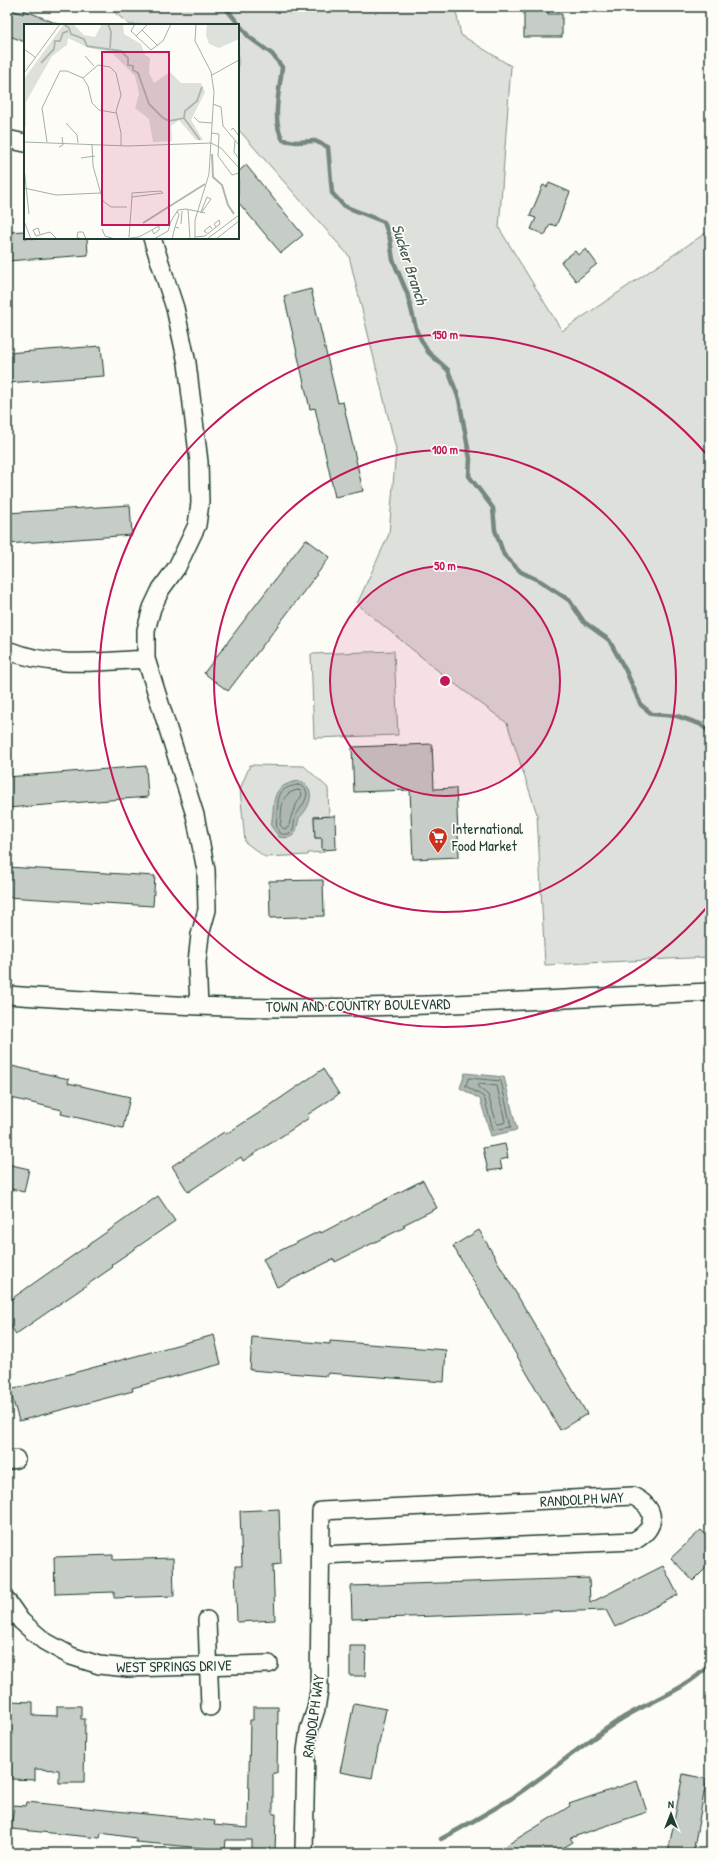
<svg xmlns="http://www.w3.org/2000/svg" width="717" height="1860" font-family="'Patrick Hand',sans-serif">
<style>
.green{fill:#dde0db;stroke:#7e8e88}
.water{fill:#aeb8b1;stroke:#75877f}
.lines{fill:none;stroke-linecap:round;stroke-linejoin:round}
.shore{stroke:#586e66;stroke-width:1}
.stream{stroke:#75877f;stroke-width:4.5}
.building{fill:#c6cdc7;stroke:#1f3d34}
.minor-casing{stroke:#1f3d34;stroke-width:20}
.minor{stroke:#fdfcf7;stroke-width:17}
.ring{fill:none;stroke:#c2185b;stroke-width:2}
.labels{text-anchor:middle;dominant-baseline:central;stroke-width:3.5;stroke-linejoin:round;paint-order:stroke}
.poi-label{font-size:15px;fill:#1f3d34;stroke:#fdfcf7;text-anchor:start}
.street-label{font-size:15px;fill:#1f3d34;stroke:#fdfcf7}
.water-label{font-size:16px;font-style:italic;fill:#435c53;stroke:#fdfcf7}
.inset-river{fill:none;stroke:#aeb8b1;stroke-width:2}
.inset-road{fill:none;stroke:#a4b0a9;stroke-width:1}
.view{fill:#c2185b;fill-opacity:0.15;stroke:#c2185b;stroke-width:2}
.inset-edge{fill:none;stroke:#1f3d34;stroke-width:2}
.centre{fill:#c2185b;stroke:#fdfcf7;stroke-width:2}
.ring-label{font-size:12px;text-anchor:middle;font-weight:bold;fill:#c2185b;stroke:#fdfcf7;stroke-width:3.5;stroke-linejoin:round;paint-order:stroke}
</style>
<rect width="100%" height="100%" fill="#fdfcf7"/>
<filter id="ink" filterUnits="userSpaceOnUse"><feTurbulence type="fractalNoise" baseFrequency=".025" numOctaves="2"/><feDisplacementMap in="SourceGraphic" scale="8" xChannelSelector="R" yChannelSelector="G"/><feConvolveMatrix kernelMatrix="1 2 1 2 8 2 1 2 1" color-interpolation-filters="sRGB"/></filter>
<g filter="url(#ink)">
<path class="green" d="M 108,7 L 455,7 L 461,35 L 511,66 L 499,228 L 562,331 L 710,230 L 710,957 L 545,965 L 537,814 L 507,723 L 447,678 L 357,604 L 389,534 L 396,449 L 349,256 L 238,129 L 238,25 L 130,25 Z
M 394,651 L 398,735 L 314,738 L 311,654 Z
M 250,765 L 304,766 L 328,788 L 329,816 L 314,817 L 315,838 L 322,838 L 324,852 L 308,853 L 308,855 L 265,857 L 245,842 L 240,789 Z"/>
<path class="water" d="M 299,781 C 317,787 311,807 299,818 C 296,832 296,840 279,837 L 271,826 C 276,802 268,786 299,781 Z
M 465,1073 L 504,1077 L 517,1130 L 491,1136 L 480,1099 L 460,1088 Z"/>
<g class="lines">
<path class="shore" d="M 298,785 C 316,789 302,806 296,815 C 293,821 296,828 290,833 C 287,835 284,834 281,834 C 274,826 277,823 277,813 C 279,796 277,788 298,785 Z
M 298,790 L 301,791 L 302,795 C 296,805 290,815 289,827 L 284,829 L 280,825 C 283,810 278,793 298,790 Z
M 469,1078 L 501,1081 L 511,1127 L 493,1130 L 484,1097 L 466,1086 Z
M 480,1084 L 497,1086 L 505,1121 L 504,1123 L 497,1124 L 488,1095 L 478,1087 Z"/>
<path class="stream" d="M 225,7 L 249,37 L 272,54 L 282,67 C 280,90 271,119 283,140 L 296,142 L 315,141 L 328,147 L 332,193 L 344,206 L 384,222 L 390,239 L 393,260 L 407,293 L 417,332 L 428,352 L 448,370 L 459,399 L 470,459 L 469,476 L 493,508 L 495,530 L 504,555 L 521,572 L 540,581 L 569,600 L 584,622 L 609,640 L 626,671 L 641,705 L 652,714 L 677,716 L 700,724 L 710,732
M 441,1839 C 465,1826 489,1812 512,1798 C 548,1774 581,1745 618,1721 C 648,1701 684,1692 710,1664"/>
</g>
<path class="building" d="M 524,7 L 548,7 L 548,14 L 562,14 L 562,37 L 524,37 Z
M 7,8 L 23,14 L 24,10 L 60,25 L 25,25 L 25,42 L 7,35 Z
M 246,165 L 303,235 L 281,253 L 238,202 L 238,172 Z
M 549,183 L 570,192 L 556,226 L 550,224 L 545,235 L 531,229 L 536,218 L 530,216 L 543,185 L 547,187 Z
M 25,231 L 25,238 L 87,238 L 88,255 L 7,261 L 7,232 Z
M 586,249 L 597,264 L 576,281 L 561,262 L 575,251 L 578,255 Z
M 311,289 L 338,403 L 343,402 L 363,491 L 335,497 L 315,408 L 310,409 L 284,296 Z
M 101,346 L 104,376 L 7,383 L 7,353 Z
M 130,505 L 132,535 L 7,544 L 7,513 Z
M 306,539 L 330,557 L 228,691 L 204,673 Z
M 432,744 L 434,789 L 456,788 L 459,857 L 413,859 L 410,790 L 354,792 L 352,747 Z
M 146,766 L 148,797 L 7,808 L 7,777 Z
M 335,816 L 336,849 L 322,850 L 322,838 L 315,838 L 314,817 Z
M 7,867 L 155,876 L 153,906 L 7,897 Z
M 323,880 L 324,916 L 270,918 L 269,881 Z
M 7,1065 L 69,1079 L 68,1083 L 130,1097 L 123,1128 L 61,1114 L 62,1110 L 7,1097 Z
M 323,1069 L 339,1094 L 307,1115 L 309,1118 L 276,1140 L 243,1161 L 241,1157 L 188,1192 L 172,1166 L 224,1132 L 226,1134 L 259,1113 Z
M 505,1144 L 508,1158 L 500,1160 L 502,1169 L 488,1171 L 483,1148 Z
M 7,1164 L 29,1169 L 24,1192 L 7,1188 Z
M 423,1180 L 437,1208 L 403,1225 L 405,1227 L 335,1262 L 334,1259 L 277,1287 L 263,1259 L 320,1231 L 321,1233 Z
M 158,1196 L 175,1221 L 111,1265 L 113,1267 L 16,1334 L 7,1321 L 7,1302 Z
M 479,1230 L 587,1414 L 560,1430 L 453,1246 Z
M 214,1335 L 221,1364 L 132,1388 L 133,1391 L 19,1421 L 10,1390 Z
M 252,1337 L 330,1344 L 330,1341 L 446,1350 L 444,1382 L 328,1373 L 327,1376 L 250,1370 Z
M 279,1509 L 281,1564 L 273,1565 L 275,1620 L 237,1622 L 235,1566 L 242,1566 L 240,1511 Z
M 701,1530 L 710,1539 L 710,1564 L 693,1581 L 671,1558 Z
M 113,1555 L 113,1560 L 173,1558 L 174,1596 L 114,1598 L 114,1592 L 55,1594 L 54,1557 Z
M 663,1566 L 678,1595 L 615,1627 L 606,1610 L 352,1619 L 351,1586 L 589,1578 L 590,1603 Z
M 350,1646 L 366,1646 L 365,1676 L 350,1676 Z
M 9,1701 L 33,1702 L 33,1715 L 57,1716 L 57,1706 L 81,1706 L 81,1719 L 85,1719 L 84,1783 L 59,1783 L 59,1770 L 35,1769 L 35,1780 L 11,1779 L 11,1766 L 8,1766 Z
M 354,1703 L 386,1709 L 372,1778 L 340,1772 Z
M 253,1707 L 278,1707 L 277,1773 L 273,1773 L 273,1814 L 276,1814 L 275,1853 L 252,1853 L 252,1840 L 226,1840 L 225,1850 L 136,1842 L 136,1838 L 101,1833 L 100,1838 L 11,1829 L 14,1805 L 26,1806 L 27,1802 L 215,1821 L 214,1825 L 248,1828 L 250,1720 L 253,1720 Z
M 683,1774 L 707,1779 L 704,1793 L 693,1853 L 668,1853 Z
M 637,1781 L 647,1812 L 570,1838 L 573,1842 L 555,1853 L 494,1853 L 570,1806 L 569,1804 Z"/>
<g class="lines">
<defs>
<path id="minor" d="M 7,139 L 25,143
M 152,238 L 175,308 L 187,363 L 199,462 L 200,503 L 197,525 L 177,567 L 161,589 L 152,608 L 146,630 L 146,659 L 195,815 L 206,870 L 207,910 L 200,935 L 197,962 L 199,1006
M 7,650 C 52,668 99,662 146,659
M 7,995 C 98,1001 188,1007 279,1008 C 423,1008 567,998 710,992
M 7,1461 L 16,1459
M 7,1601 L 21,1621 L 44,1641 L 71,1656 L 99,1665 L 128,1668 L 269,1664
M 207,1620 L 210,1707
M 304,1853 L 306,1751 L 309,1730 L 316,1709 L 319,1691 L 321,1511 L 633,1496 C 658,1509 657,1528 634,1541 L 321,1555"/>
</defs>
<use href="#minor" class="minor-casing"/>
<use href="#minor" class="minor"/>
</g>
</g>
<circle cx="445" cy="681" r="115" fill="#c2185b" fill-opacity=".12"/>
<g class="ring">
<circle cx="445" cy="681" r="115"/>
<circle cx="445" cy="681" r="231"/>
<path d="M708 906A346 346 0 1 1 708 456"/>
</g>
<defs>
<symbol id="supermarket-pin" viewBox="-11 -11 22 30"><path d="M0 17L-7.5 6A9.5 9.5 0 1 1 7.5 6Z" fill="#c8321e" stroke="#fdfcf7"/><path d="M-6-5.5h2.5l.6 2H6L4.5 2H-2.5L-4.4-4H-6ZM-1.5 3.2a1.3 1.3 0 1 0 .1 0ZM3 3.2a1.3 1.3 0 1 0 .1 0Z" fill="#fff"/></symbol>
</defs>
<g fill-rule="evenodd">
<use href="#supermarket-pin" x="427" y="826" width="22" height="30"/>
</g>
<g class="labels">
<g class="poi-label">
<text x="452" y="828">International<tspan x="452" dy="17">Food Market</tspan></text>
</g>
<g class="street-label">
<text transform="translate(358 1005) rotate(-1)">TOWN AND COUNTRY BOULEVARD</text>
<text transform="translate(582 1499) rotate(-3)">RANDOLPH WAY</text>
<text transform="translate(174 1666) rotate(-1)">WEST SPRINGS DRIVE</text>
<text transform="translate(313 1716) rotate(-82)">RANDOLPH WAY</text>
</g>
<g class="water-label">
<text transform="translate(410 264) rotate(72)">Sucker Branch</text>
</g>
</g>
<g transform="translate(24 24)">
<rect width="215" height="215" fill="#fdfcf7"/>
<path d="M 40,0 L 49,0 L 60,11 L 71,13 L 78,0 L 99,0 L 100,10 L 117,20 L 121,31 L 126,34 L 125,49 L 130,59 L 146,48 L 157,59 L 177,59 L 181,68 L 167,96 L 179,116 L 172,116 L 155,96 L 147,102 L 148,117 L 129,118 L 125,95 L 111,84 L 115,70 L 111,52 L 87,28 L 65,24 L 44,14 L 43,21 L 28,32 L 2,78 L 2,102 L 0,103 L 0,55 ZM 183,0 L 210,0 L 215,3 L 215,15 L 195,24 L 185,20 L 182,11 Z" fill="#dde0db"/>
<path class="inset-river" d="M 84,0 L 87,8 L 86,24M 41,1 L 45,4 L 47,10 L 60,15 L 63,22 L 97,27 L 104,34 L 104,41 L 109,42 L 109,46 L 114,49 L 125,80 L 139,94 L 145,97 L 160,94 L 176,116M 17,39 L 30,25 L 31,17 L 36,17 L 39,9 L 44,7M 160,94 L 161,87 L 173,77 L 178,63M 188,130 L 189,153 L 198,161 L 204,181 L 210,190M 119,199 L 181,160"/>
<path class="inset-road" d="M 111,0 L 107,7 L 127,26 L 139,17 L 147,0M 118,6 L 134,22M 112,12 L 123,1M 0,25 L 11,33M 61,32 L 70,42M 0,49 L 36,0M 188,51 L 215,36M 59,54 L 74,41 L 86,43 L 92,49 L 97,71 L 92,87 L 97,109 L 97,122M 189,80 L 197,83 L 199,102 L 215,121M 170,93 L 175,98 L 188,99M 42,99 L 53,111 L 54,119M 207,106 L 209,104 L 215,112M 187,109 L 195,110 L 194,132 L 208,151 L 215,149M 211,117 L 210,128 L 215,135M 0,118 L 104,122 L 187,119 L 197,124 L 215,144M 23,118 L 18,84 L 36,47 L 43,47 L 59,54 L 64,62 L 68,79 L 75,86 L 92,89M 68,120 L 69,142 L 79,177 L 87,183 L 103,183M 35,123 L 39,121 L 38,113M 57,134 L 71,132M 0,143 L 5,190M 0,164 L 32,171 L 76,169M 183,173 L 187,175 L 177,189 L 177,188 ZM 164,185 L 166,215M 0,197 L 7,215M 157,200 L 158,187M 151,203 L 155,191 L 153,187M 78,205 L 81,212 L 91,215M 183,209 L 180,207 L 186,202 L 188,205M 16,210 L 14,204 L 9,206 L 12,212 L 26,208 L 33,215M 105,213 L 108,173 L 139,169 L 137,167 L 108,169 L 108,173M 171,213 L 181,212 L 196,200 L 195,196 L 190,200 L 192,203M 57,215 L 53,213 L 54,208 L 59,208 L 62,215M 98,215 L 115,213 L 135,202 L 135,206 L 130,210 L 128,206M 130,215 L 144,207 L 147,197 L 154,186 L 162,185 L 181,189M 148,215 L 151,203 L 155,204M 171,215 L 171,196 L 185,150 L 190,68 L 187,48 L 171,17 L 172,0M 183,215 L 215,191M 192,215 L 215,197"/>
<path class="view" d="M 78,28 L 145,28 L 145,201 L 78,201 Z"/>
<rect width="215" height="215" class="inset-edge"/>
</g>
<circle cx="445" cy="681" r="6" class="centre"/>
<g class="ring-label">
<text x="445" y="339">150 m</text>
<text x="445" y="454">100 m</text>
<text x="445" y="570">50 m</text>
</g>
<rect width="717" height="1860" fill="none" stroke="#fdfcf7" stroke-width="24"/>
<rect x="12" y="12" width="693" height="1836" fill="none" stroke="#1f3d34" stroke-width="1.5" filter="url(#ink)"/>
<g transform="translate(671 1814)" stroke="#fdfcf7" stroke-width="3" paint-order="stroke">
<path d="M0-3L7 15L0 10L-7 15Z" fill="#1f3d34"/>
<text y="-6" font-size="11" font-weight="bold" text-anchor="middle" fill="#1f3d34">N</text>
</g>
</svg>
